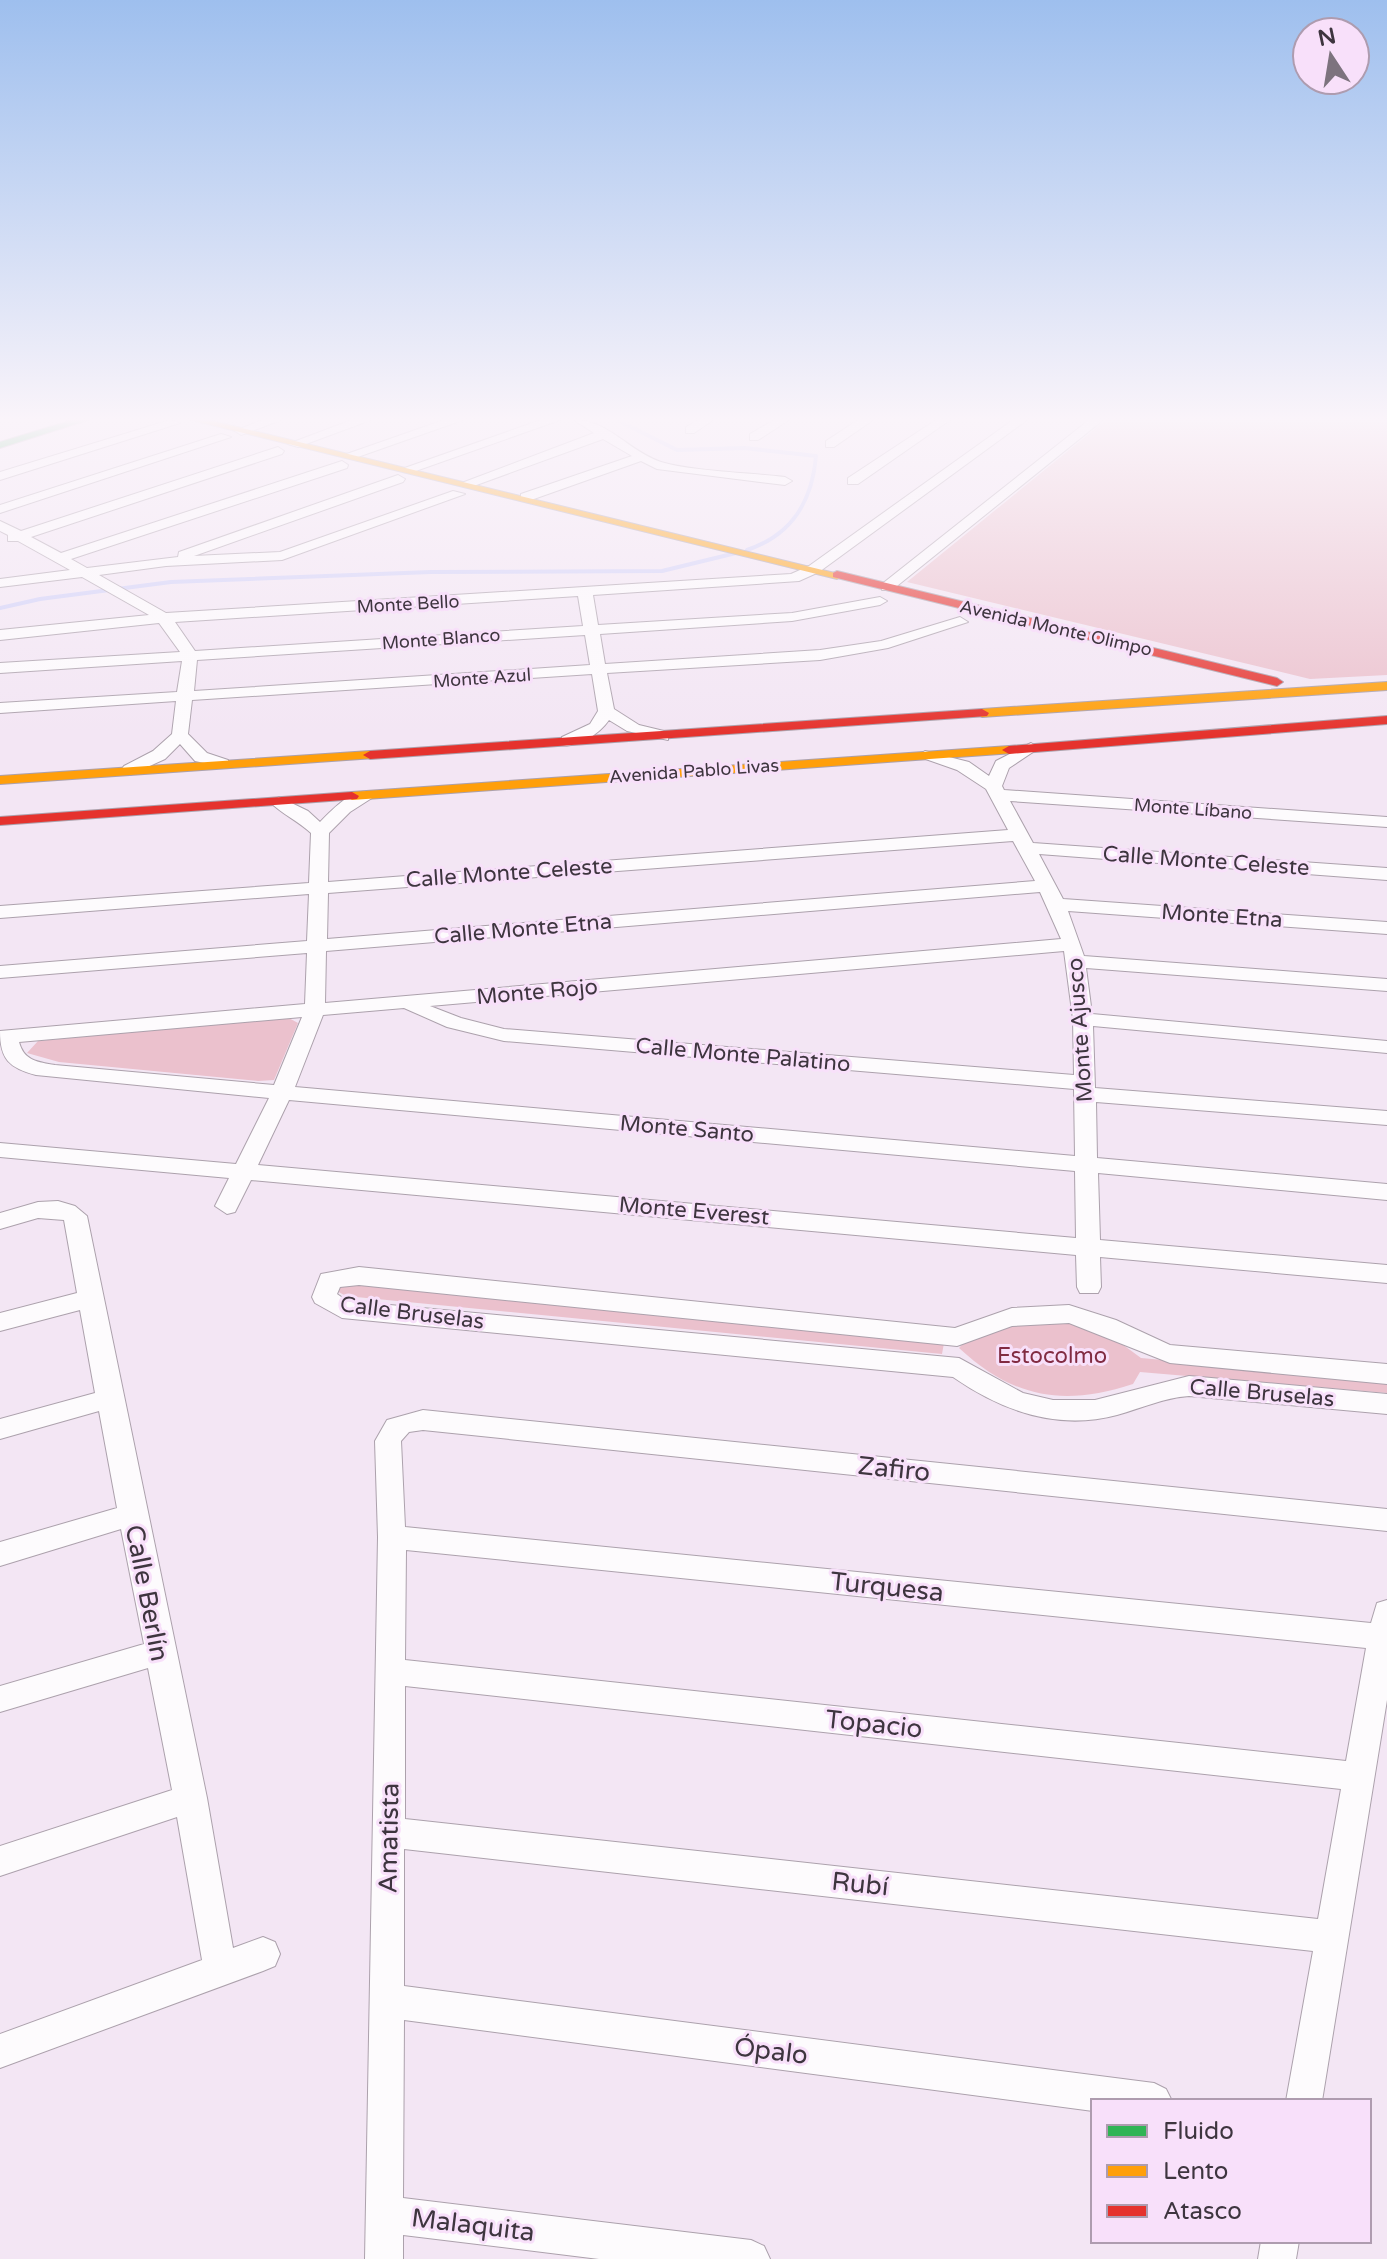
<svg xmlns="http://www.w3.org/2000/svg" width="1387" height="2259" font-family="'Varela Round',sans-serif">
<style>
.green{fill:#ebc1cd}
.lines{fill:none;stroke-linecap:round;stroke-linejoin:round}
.stream{stroke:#d0d0f8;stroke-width:4}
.street-casing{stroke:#aca1ac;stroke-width:2}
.fast-casing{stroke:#aca1ac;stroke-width:2}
.slow-casing{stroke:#aca1ac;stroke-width:2}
.jam-casing{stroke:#aca1ac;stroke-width:2}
.street{fill:#fdfbfd;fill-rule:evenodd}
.fast{fill:#30b455;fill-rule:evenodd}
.slow{fill:#ff9f0a;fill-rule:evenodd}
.jam{fill:#e5322d;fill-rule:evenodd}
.labels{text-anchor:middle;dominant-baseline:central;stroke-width:6;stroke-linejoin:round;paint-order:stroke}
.far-street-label{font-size:18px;fill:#3e353f;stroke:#f8e0fa}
.street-label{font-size:22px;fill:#3e353f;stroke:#f8e0fa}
.park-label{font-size:22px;fill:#812b42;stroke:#f8e0fa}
.near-street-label{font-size:26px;fill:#3e353f;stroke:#f8e0fa}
</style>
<rect width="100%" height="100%" fill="#f3e6f4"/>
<path class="green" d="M 1106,420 L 1387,420 L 1387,675 L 1310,679 L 907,582 Z
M 287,1017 L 298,1023 L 274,1080 L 258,1081 L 59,1062 L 27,1053 L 38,1041 Z
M 340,1281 L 944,1343 L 942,1354 L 346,1296 L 335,1290 Z
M 1043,1317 L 1096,1325 L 1141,1358 L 1387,1380 L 1387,1393 L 1140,1372 L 1133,1384 C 1063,1407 1013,1398 959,1348 L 968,1338 Z"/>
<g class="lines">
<path class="stream" d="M 617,420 L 677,450 L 745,448 L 816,456 C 812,502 792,535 747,550
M 0,608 L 40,599 L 171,582 L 431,572 L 662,571 L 736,553"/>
<defs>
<path id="street" d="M 170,420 L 180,423 L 0,480 L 0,472 Z
M 262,420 L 281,420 L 241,435 L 235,431 Z
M 352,420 L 371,420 L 298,447 L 288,444 Z
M 444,420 L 463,420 L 352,459 L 341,456 Z
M 541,420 L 560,420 L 410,473 L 399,470 Z
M 574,420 C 609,420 628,451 661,462 C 690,471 752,473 785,477 L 792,481 L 785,485 L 657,469 L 641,461 L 531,500 L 521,500 L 521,494 L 632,456 L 603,439 L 471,487 L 459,484 L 594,433 Z
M 698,420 L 713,420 L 694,433 L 686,433 L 686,427 Z
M 774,420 L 789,420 L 758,440 L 750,440 L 750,434 Z
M 858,420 L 873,420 L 834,447 L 826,447 L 826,441 Z
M 936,420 L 950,420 L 858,484 L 848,484 L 848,478 Z
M 1013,420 L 1027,420 L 819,572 L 799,581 L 593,595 L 598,625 L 792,613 L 880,597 L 887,601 L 880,605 L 792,621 L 600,634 L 605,664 L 820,650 L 881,641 L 960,617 L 968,622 L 888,648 L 820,660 L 607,673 L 614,709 L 639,725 L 668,732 L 668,740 L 627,731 L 609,720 C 600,733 579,748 562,745 L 562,737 L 590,724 L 598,711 L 592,674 L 192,700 L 188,734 L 207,753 L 228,760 L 228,768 L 195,761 L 180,744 L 165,759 L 130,775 L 121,770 L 124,766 L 153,751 L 172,734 L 176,701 L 0,713 L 0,703 L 177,692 L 182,661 L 0,673 L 0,663 L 180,652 L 159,623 L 0,640 L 0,630 L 149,615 L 82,577 L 0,587 L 0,579 L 70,570 L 18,541 L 8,541 L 8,535 L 0,531 L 0,521 L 21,531 L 278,447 L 284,451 L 282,454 L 31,537 L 61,553 L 342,461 L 348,465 L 347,468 L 71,559 L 87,568 L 178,557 L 179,552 L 398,475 L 405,479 L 403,482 L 194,556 L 280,552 L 453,491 L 465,494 L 282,560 L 166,566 L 99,575 L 166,613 L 791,574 L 809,566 ZM 578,596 L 583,626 L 195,651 L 175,622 ZM 585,635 L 590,665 L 194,691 L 197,660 Z
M 1089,420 L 1103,420 L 892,590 L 882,590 L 882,584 Z
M 221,434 L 231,437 L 0,513 L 0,505 Z
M 1031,743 L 1039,748 L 1009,768 L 1002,786 L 1004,790 L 1387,817 L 1387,827 L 1010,801 L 1033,843 L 1387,868 L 1387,880 L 1039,854 L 1063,899 L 1387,922 L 1387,934 L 1068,911 L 1084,956 L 1387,979 L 1387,991 L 1086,968 L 1092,1014 L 1387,1041 L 1387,1053 L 1093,1026 L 1095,1088 L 1387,1111 L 1387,1125 L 1096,1102 L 1097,1158 L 1387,1184 L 1387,1200 L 1098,1173 L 1100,1240 L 1387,1265 L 1387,1283 L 1100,1257 L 1101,1287 L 1098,1293 L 1080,1293 L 1077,1287 L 1076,1255 L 251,1180 L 235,1212 L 227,1214 L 215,1206 L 229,1178 L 0,1157 L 0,1143 L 236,1164 L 269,1098 L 36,1075 C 9,1068 0,1059 0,1031 L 305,1004 L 307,953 L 0,978 L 0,966 L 307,941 L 309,894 L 0,918 L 0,906 L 309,883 L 311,833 C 298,821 282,814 270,802 L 279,797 L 308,811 L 320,822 C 333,809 352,788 372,792 L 375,796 L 350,812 L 329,833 L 328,882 L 1008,830 L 986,789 L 957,770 L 917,756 L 925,751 L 969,762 L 989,776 L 996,761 ZM 1013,841 L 1035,881 L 327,939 L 328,893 ZM 1040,892 L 1061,939 L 325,1003 L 326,951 ZM 1064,951 L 1073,1019 L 1074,1075 L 504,1029 L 461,1018 L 430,1006 ZM 404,1008 L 447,1027 L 504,1041 L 1074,1089 L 1075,1156 L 295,1087 L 323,1015 ZM 302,1017 L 274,1085 L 55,1065 C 38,1062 24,1061 19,1042 ZM 289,1100 L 1075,1171 L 1076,1238 L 258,1165 Z
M 58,1201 L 75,1206 L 87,1216 L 207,1798 L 233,1948 L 263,1937 L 275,1942 L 280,1954 L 275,1966 L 263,1971 L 0,2068 L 0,2034 L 202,1960 L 177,1817 L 0,1876 L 0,1846 L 172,1790 L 148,1668 L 0,1712 L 0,1686 L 144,1644 L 121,1529 L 0,1566 L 0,1542 L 117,1508 L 99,1411 L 0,1439 L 0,1419 L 95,1393 L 80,1310 L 0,1331 L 0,1313 L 77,1293 L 64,1220 L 38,1218 L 0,1229 L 0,1213 L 38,1202 Z
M 359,1267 L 955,1328 L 1012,1308 L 1069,1305 L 1116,1320 L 1170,1345 L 1387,1364 L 1387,1384 L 1170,1363 L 1069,1323 L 1012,1326 L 957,1346 L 359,1285 L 340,1287 L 337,1294 L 347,1301 L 959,1358 L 1023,1393 L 1053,1400 L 1095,1400 L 1189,1376 L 1387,1394 L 1387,1414 L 1189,1396 C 1163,1398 1142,1408 1117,1415 C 1058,1431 1002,1411 953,1377 L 342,1318 L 315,1303 L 312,1297 L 321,1274 Z
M 423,1410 L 1387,1509 L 1387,1531 L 423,1430 L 409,1432 L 401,1441 L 405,1527 L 1371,1623 L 1377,1603 L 1387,1600 L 1387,1700 L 1322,2101 L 1286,2101 L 1313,1951 L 404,1849 L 404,1986 L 1154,2083 L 1166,2089 L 1172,2101 L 1093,2101 L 1093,2111 L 404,2020 L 403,2198 L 751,2240 L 764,2246 L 770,2259 L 599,2259 L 403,2235 L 403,2259 L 365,2259 L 378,1537 L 375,1441 L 387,1420 ZM 406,1550 L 1366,1648 L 1346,1761 L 405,1660 ZM 405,1686 L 1341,1789 L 1318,1919 L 405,1819 Z
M 1261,2241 L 1299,2241 L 1296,2259 L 1258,2259 Z"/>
<path id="fast" d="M 72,420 L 88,420 L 0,448 L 0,442 Z"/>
<path id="slow" d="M 191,420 L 209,420 L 843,575 L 837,579 Z
M 1387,682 L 1387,690 L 982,717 L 975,713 L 982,709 Z
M 1009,746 L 1014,747 L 1014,753 L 352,800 L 345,796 L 352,792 Z
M 370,751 L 375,752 L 375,758 L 0,784 L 0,776 Z"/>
<path id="jam" d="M 837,571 L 1277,678 L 1283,682 L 1277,686 L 833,577 L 833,573 Z
M 982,709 L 989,713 L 987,716 L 370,759 L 363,755 L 370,751 Z
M 1387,716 L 1387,724 L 1009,754 L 1002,750 L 1009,746 Z
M 352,792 L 359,796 L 357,799 L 0,825 L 0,817 Z"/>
</defs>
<use href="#street" class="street-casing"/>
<use href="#fast" class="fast-casing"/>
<use href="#slow" class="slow-casing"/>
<use href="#jam" class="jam-casing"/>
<use href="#street" class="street"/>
<use href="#fast" class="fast"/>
<use href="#slow" class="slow"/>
<use href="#jam" class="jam"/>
</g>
<linearGradient id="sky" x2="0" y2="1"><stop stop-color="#9ebfee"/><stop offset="0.57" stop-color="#faf4fa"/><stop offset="1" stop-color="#faf4fa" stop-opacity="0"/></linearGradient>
<rect width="1387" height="736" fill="url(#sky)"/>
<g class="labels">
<g class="far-street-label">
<text transform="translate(408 604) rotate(-3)">Monte Bello</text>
<text transform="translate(1056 628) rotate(13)">Avenida Monte Olimpo</text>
<text transform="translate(441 639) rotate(-4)">Monte Blanco</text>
<text transform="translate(482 678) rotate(-4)">Monte Azul</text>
<text transform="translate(694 771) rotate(-4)">Avenida Pablo Livas</text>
<text transform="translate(1193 809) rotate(4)">Monte Líbano</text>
</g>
<g class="street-label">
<text transform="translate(1206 861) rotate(4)">Calle Monte Celeste</text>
<text transform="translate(509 873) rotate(-4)">Calle Monte Celeste</text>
<text transform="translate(1222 916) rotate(4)">Monte Etna</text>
<text transform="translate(523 929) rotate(-5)">Calle Monte Etna</text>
<text transform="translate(537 992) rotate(-5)">Monte Rojo</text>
<text transform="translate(1080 1030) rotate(-94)">Monte Ajusco</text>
<text transform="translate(743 1055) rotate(5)">Calle Monte Palatino</text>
<text transform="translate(687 1129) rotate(5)">Monte Santo</text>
<text transform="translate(694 1211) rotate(5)">Monte Everest</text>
<text transform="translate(412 1313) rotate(7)">Calle Bruselas</text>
<text transform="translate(1262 1393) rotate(5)">Calle Bruselas</text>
</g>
<g class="park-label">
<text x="1052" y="1356">Estocolmo</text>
</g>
<g class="near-street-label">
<text transform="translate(894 1469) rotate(6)">Zafiro</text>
<text transform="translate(887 1587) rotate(6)">Turquesa</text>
<text transform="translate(147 1593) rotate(79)">Calle Berlín</text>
<text transform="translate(874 1724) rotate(6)">Topacio</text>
<text transform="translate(389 1838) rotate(-89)">Amatista</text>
<text transform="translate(860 1884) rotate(6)">Rubí</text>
<text transform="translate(771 2051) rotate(7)">Ópalo</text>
<text transform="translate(473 2225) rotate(7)">Malaquita</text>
</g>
</g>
<rect x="1091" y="2099" width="280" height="144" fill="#f8e0fa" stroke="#ae9caf" stroke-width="2"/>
<rect x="1107" y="2125" width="40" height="12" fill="#30b455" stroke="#ae9caf" stroke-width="2"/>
<text x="1163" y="2139" font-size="24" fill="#3e353f">Fluido</text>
<rect x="1107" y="2165" width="40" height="12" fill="#ff9f0a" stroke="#ae9caf" stroke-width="2"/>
<text x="1163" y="2179" font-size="24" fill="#3e353f">Lento</text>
<rect x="1107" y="2205" width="40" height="12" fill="#e5322d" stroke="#ae9caf" stroke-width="2"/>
<text x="1163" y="2219" font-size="24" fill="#3e353f">Atasco</text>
<g transform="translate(1331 56) rotate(348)"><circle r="38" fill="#f8e0fa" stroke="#ae9caf" stroke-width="2"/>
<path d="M0-6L14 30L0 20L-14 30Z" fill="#7d737e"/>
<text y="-12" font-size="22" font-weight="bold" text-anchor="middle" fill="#3e353f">N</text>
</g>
</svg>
